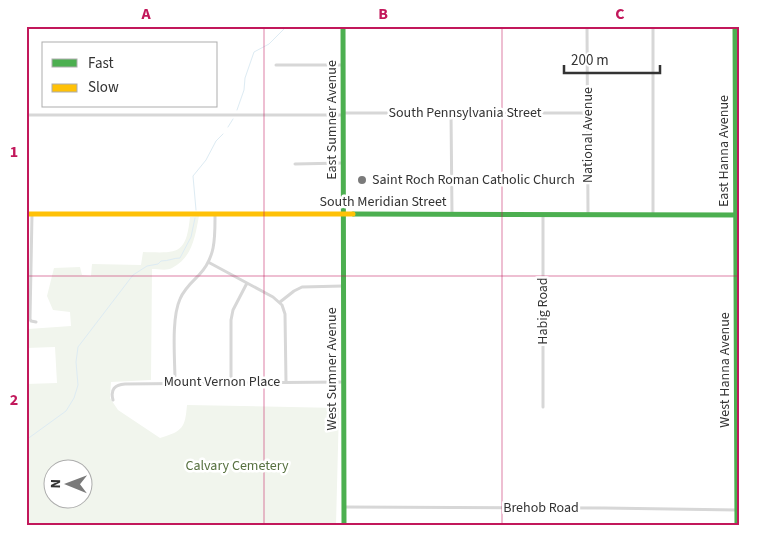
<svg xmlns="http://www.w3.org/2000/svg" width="766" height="551" font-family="'Source Sans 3',sans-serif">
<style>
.green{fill:#f1f5ed;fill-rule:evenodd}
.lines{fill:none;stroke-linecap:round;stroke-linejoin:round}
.stream{stroke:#ddebf3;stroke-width:1}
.street{stroke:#d7d7d7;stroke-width:3}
.fast{stroke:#4caf50;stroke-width:5}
.slow{stroke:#ffc107;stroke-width:5}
.grid{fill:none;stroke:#c2185b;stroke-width:1;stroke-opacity:0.55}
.poi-dot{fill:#7a7a7a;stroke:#fff;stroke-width:2}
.labels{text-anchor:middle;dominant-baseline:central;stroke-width:5;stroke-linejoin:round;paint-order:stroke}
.street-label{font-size:14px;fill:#333;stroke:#fff}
.poi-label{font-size:14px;fill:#333;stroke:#fff;text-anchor:start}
.park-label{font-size:14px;fill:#56703f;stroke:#fff}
.neatline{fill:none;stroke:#c2185b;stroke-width:2}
.grid-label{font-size:16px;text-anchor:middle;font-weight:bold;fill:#c2185b}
</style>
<rect width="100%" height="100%" fill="#fff"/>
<path class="green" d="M 199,216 C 195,236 193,257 172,268 C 167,271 158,269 152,269 L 151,380 L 111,382 L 110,398 L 118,410 L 160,438 C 183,431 185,428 187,405 L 339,408 L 336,525 L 26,525 L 26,384 L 57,383 L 55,347 L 26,348 L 28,329 L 71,326 L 70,312 L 53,310 L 47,296 L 54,268 L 80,267 L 82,275 L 91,276 L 92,264 L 141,265 L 143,252 C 178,253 186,255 190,217 ZM 52,468 L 82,468 L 82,498 L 52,498 Z"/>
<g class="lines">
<path class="stream" d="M 237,110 L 244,90 L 245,78 L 254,52 L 269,44 L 287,26
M 228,127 L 233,119
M 196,210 L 193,176 L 206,160 L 216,141 L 223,134
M 26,440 L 66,411 L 74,398 L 78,385 L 76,362 L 78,347 L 133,275 L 147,266 L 158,264 L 161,261 C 169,261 173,258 180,258 L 191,237 L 195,218"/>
<path class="street" d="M 587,26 L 588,214
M 26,30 L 27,26
M 276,65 L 343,65
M 343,113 L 587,113
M 451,113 L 452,214
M 26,115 L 343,115
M 295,164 L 343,163
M 32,214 L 30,319 L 31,321 L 36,322
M 543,215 L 543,407
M 653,215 L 653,26
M 208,262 L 273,297 L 282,305 L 285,314 L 286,382
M 280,302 L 294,291 L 302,287 L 343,286
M 175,382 C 175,359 171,319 180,299 C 184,289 192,282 199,275 C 216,257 215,237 215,214
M 231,382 L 231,320 L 233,310 L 247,283
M 113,400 C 110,389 115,385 125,384 L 344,382
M 344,507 L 604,508 L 737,510"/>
<path class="fast" d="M 343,26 L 344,525
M 735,26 L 737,525
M 353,214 L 740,215"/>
<path class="slow" d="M 26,214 L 353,214"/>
</g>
<path class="grid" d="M 264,26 L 264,525M 502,26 L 502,525M 26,276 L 740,276"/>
<circle class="poi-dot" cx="362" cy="180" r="5"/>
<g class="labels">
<g class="street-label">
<text x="465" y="113">South Pennsylvania Street</text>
<text transform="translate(332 120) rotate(-90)">East Sumner Avenue</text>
<text transform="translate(588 135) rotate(-90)">National Avenue</text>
<text transform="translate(724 151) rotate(-90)">East Hanna Avenue</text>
<text x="383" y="202">South Meridian Street</text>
<text transform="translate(543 311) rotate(-90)">Habig Road</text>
<text transform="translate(332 369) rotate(-90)">West Sumner Avenue</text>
<text transform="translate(725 370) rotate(-90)">West Hanna Avenue</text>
<text x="222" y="382">Mount Vernon Place</text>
<text x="541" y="508">Brehob Road</text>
</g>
<g class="poi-label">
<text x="372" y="180">Saint Roch Roman Catholic Church</text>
</g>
<g class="park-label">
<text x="237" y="466">Calvary Cemetery</text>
</g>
</g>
<rect width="766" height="551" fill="none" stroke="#ffffff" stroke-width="55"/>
<rect x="42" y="42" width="175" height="65" fill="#ffffff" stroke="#adadad"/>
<rect x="52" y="59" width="25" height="8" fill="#4caf50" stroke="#adadad"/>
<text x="88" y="68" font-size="15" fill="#333333">Fast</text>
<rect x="52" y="84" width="25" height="8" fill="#ffc107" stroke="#adadad"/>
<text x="88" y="92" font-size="15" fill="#333333">Slow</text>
<g transform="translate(68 484) rotate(271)"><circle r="24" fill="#ffffff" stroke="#adadad"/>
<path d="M0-4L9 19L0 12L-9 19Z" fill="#7a7a7a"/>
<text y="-8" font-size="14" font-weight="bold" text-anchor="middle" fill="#333333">N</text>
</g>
<path d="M564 65v8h96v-8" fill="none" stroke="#333333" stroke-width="2.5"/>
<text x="571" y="65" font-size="15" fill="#333333" stroke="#ffffff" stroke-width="4" paint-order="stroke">200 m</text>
<rect x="28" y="28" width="710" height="496" class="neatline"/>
<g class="grid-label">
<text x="146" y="19">A</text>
<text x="383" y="19">B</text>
<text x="620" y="19">C</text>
<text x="14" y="157">1</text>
<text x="14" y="405">2</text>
</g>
</svg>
